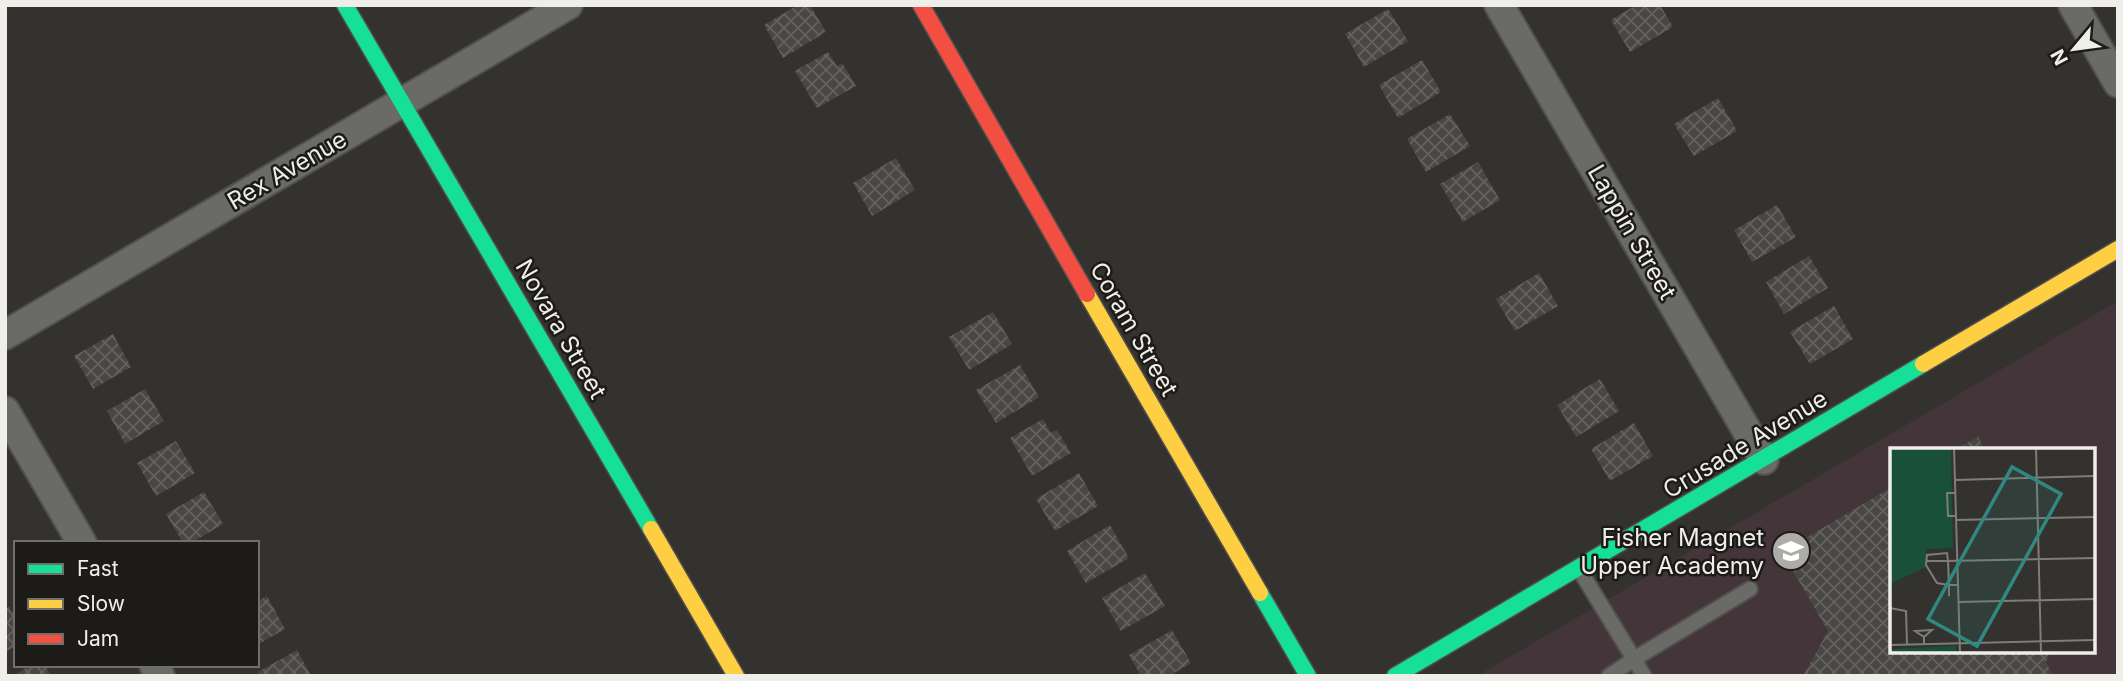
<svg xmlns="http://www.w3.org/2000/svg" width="2123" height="681" font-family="Inter,sans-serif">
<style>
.education{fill:#44353b;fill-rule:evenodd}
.building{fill:url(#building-cross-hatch)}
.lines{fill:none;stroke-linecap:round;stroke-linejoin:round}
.lane-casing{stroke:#51504d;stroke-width:18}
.street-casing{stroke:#51504d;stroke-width:32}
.fast-casing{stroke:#51504d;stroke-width:19}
.slow-casing{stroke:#51504d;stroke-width:19}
.jam-casing{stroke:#51504d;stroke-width:19}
.lane{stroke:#6a6a67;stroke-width:14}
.street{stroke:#6a6a67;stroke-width:28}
.fast{stroke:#16e098;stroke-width:16}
.slow{stroke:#ffcf43;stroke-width:16}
.jam{stroke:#f24e42;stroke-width:16}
.labels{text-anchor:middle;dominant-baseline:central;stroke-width:5;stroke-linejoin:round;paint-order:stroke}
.street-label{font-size:24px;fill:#efeee9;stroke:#1c1b18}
.poi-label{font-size:24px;fill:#efeee9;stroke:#1c1b18;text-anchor:end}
.inset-road{fill:none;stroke:#7e7d79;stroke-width:2}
.view{fill:#318880;fill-opacity:0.15;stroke:#318880;stroke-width:3.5}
.inset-edge{fill:none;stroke:#efeee9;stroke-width:3.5}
</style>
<defs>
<pattern id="building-cross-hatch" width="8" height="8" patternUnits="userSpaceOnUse" patternTransform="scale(1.75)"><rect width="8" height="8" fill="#484744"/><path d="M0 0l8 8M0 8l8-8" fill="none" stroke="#63625f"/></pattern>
</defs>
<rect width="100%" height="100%" fill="#33322e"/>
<path class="education" d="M 2118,301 L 2118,676 L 1477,676 ZM 1892,450 L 2093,450 L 2093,651 L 1892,651 Z"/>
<path class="building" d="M 798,5 L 810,5 L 826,32 L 783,58 L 764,25 Z
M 1636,5 L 1660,5 L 1673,27 L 1630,52 L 1611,20 Z
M 1388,9 L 1408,41 L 1364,67 L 1345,34 Z
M 828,52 L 837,66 L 842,63 L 856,86 L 817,108 L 795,71 Z
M 1422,60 L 1441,92 L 1398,118 L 1379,85 Z
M 1718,98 L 1737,131 L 1694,156 L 1674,124 Z
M 1450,114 L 1470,146 L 1426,172 L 1407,139 Z
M 896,158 L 915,190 L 872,216 L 853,183 Z
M 1478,162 L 1500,200 L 1463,222 L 1440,184 Z
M 1777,205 L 1796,237 L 1752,262 L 1734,230 Z
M 1809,256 L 1828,288 L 1784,314 L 1766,282 Z
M 1539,273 L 1558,306 L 1515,331 L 1496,299 Z
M 1834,306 L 1853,339 L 1810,364 L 1790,332 Z
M 993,312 L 1012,344 L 969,370 L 949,337 Z
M 113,334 L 131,367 L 93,389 L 74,356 Z
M 1020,365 L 1039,397 L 996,423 L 976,390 Z
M 1600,379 L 1619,411 L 1576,437 L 1557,405 Z
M 145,389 L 164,421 L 125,444 L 107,411 Z
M 1043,419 L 1051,433 L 1057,430 L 1071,453 L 1032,476 L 1010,438 Z
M 1634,423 L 1653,456 L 1610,481 L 1591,449 Z
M 1978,437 L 1985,450 L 1955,450 Z
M 176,441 L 195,473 L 156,496 L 137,463 Z
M 1079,473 L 1098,506 L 1055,531 L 1036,499 Z
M 1892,487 L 1892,651 L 2051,651 L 2046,662 L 2053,676 L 1803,676 L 1828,631 L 1782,552 Z
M 204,492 L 223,524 L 191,543 L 183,543 L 166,514 Z
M 1110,525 L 1129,558 L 1086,583 L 1067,551 Z
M 1145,573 L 1165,606 L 1121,631 L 1102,598 Z
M 267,596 L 285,629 L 257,645 L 257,602 Z
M 9,607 L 16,618 L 16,646 L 5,652 L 5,609 Z
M 1172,630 L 1191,663 L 1169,676 L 1141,676 L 1129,655 Z
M 297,650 L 311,676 L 260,676 L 258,672 Z
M 31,665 L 45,665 L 51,676 L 13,676 Z"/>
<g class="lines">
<defs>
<path id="lane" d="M 1579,569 L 1634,659 L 1609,676
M 1644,676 L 1634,659 L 1750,589"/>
<path id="street" d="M 1499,5 L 1764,460
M 2073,5 L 2118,83
M 5,335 L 568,5
M 5,411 L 82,543
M 154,665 L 160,676"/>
<path id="fast" d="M 345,5 L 651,529
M 1260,593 L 1308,676
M 1395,676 L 1923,364"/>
<path id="slow" d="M 1087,294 L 1260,593
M 1923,364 L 2118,249
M 651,529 L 736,676"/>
<path id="jam" d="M 921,5 L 1087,294"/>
</defs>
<use href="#lane" class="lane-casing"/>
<use href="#street" class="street-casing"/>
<use href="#fast" class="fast-casing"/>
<use href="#slow" class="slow-casing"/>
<use href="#jam" class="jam-casing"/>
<use href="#lane" class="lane"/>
<use href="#street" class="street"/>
<use href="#fast" class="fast"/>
<use href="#slow" class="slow"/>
<use href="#jam" class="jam"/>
</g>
<defs>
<symbol id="school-disc" viewBox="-11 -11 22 22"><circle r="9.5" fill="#adaca8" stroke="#1c1b18"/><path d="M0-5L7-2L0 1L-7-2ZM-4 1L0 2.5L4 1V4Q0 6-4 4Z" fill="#fff"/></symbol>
</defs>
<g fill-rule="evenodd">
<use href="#school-disc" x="1769" y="529" width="44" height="44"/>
</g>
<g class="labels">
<g class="street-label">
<text transform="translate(287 170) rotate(-30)">Rex Avenue</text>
<text transform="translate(1632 232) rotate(60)">Lappin Street</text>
<text transform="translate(561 329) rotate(60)">Novara Street</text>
<text transform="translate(1134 329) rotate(60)">Coram Street</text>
<text transform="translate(1745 444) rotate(-31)">Crusade Avenue</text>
</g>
<g class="poi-label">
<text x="1764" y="537">Fisher Magnet<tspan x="1764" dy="28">Upper Academy</tspan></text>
</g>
</g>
<g transform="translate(1890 448)">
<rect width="205" height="205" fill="#33322e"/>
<path d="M 66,198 L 66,205 L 0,205 L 0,201 Z" fill="#18503c"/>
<path d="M 0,0 L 61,0 L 63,100 L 36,101 L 36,119 L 0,136 Z" fill="#18503c"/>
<path class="inset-road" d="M 0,0 L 0,31M 64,0 L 70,205M 146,0 L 151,205M 65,32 L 205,28M 65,45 L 57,45 L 58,68 L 66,68M 66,72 L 205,69M 36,113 L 58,113 L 57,105 L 37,107 L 36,117 L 47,135 L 59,137 L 59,148M 68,137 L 59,137 L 58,113 L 205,110M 68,154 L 205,151M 0,160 L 16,163 L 17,196M 34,189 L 25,183 L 42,182 L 34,189 L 34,196M 0,197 L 205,192"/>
<path class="view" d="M 122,19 L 171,46 L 87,198 L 38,171 Z"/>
<rect width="205" height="205" class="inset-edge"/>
</g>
<rect width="2123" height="681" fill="none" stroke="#efeee9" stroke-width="14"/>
<rect x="14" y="541" width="245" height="126" fill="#1c1b18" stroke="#706f6c" stroke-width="2"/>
<rect x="28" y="564" width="35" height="10" fill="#16e098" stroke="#706f6c" stroke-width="2"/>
<text x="77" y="576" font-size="21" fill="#efeee9">Fast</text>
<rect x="28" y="599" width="35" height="10" fill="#ffcf43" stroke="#706f6c" stroke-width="2"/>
<text x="77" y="611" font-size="21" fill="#efeee9">Slow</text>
<rect x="28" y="634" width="35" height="10" fill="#f24e42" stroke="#706f6c" stroke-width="2"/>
<text x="77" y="646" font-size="21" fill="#efeee9">Jam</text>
<g transform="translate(2074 49) rotate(241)" stroke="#1c1b18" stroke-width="5" paint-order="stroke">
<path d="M0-5L12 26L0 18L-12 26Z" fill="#efeee9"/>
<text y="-10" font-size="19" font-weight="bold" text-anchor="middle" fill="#efeee9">N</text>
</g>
</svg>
